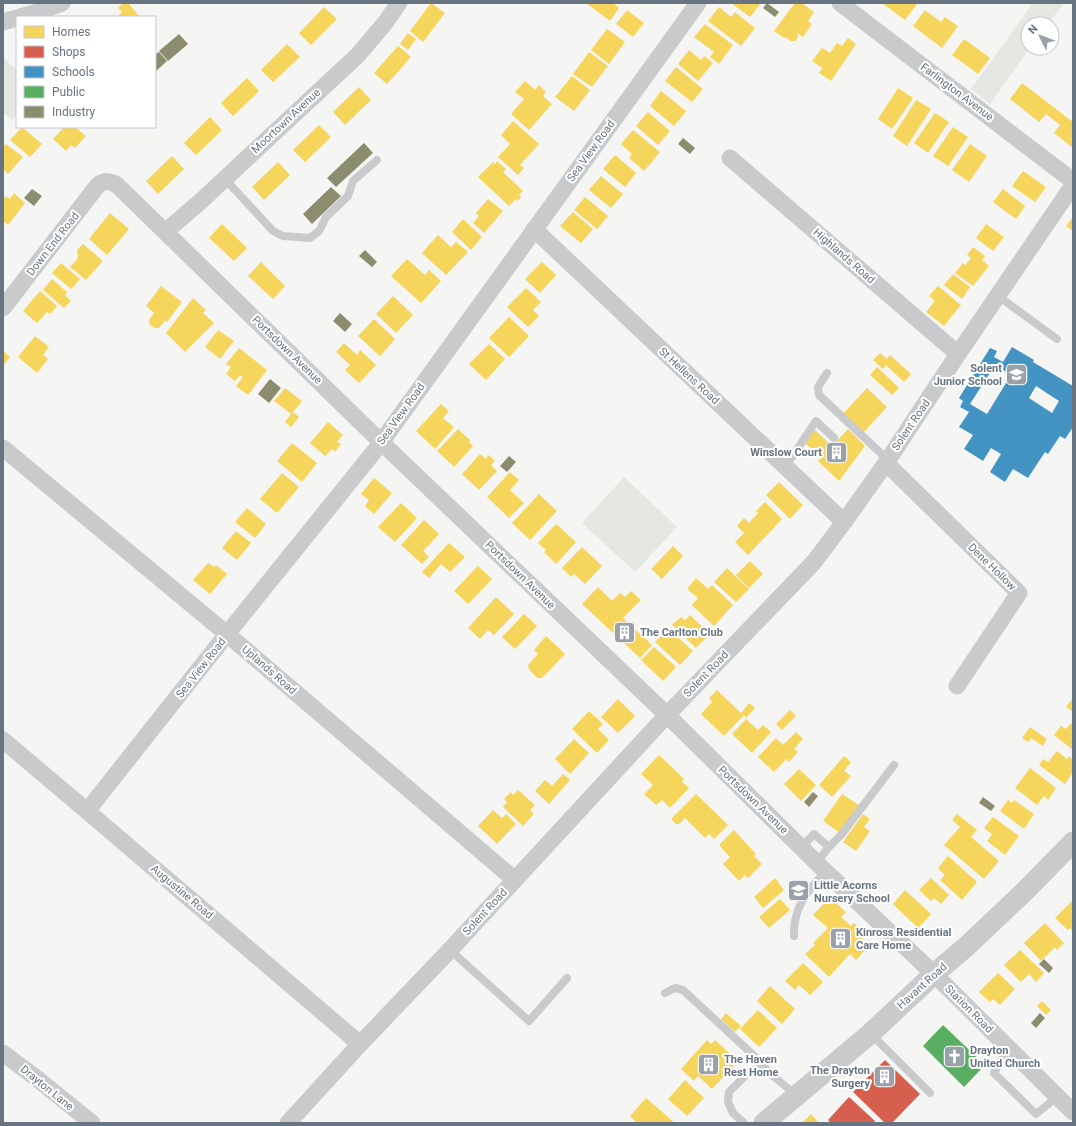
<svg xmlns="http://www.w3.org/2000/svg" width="1076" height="1126" font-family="Roboto,sans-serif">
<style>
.green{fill:#e4e7e2}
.homes{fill:#f6d55c}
.shops{fill:#d6604d}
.schools{fill:#4393c3;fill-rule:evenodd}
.public{fill:#5aae61}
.industry{fill:#8c8c6e}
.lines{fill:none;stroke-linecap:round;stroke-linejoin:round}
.service{stroke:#c9cacb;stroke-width:8}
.minor{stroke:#c9cacb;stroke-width:17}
.tertiary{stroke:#c9cacb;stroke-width:21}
.labels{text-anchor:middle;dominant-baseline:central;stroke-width:4;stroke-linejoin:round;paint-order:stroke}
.street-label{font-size:11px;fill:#687581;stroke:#fff}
.poi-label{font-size:11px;font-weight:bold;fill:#687581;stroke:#fff;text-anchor:start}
</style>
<rect width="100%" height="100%" fill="#f5f5f4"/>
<path class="green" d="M 1033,3 L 1064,3 L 1048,24 L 1028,24 L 1028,48 L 1030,48 L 990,104 L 971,89 Z
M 3,58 L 17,70 L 17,114 L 12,120 L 3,112 Z
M 624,477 L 677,527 L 635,572 L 582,523 Z"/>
<path class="homes" d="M 123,3 L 128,3 L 139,16 L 138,17 L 117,17 L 122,12 L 118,8 Z
M 431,3 L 445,13 L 423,42 L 410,31 Z
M 586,3 L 613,3 L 619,8 L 610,21 Z
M 731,3 L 761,3 L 750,17 Z
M 795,3 L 802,3 L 814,12 L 808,21 L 812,24 L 803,37 L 797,33 L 798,37 L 795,41 L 791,41 L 785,37 L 784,38 L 774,31 Z
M 882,3 L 915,3 L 917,4 L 905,20 Z
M 324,7 L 337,19 L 311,45 L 299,33 Z
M 719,7 L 731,17 L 735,12 L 755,28 L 741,46 L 708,21 Z
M 627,10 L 644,23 L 633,37 L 616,24 Z
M 925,10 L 941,22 L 945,17 L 958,26 L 942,48 L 913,26 Z
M 705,24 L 733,45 L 719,64 L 710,57 L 714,52 L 694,37 Z
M 607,29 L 625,42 L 609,64 L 591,50 Z
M 408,33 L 416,39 L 408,50 L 400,44 Z
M 848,38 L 856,44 L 831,81 L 819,73 L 822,68 L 812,61 L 822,48 L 830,53 L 837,43 L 842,46 Z
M 964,39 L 990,58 L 978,74 L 952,55 Z
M 287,44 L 300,57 L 273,82 L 261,70 Z
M 398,46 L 411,57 L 387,84 L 374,73 Z
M 689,50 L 701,60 L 704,56 L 713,63 L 698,81 L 678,64 Z
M 589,52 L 608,66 L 592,87 L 573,74 Z
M 676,67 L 703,89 L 692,102 L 665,81 Z
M 572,76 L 590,90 L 574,111 L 555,97 Z
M 247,78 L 259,91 L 233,116 L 221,103 Z
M 525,81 L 535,90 L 539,85 L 546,92 L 543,96 L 552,104 L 529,130 L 511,114 L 524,99 L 515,92 Z
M 1022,83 L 1073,122 L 1073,148 L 1054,133 L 1060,125 L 1046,114 L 1039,122 L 1010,99 Z
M 359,87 L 371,100 L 345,125 L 333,112 Z
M 898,88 L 913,98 L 892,129 L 878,119 Z
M 661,91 L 686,111 L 674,126 L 650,106 Z
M 916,100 L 931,109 L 907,146 L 893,136 Z
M 648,112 L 670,131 L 658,145 L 636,126 Z
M 935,113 L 949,122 L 928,153 L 914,143 Z
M 210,117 L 222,130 L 196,155 L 184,143 Z
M 513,121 L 539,144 L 520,165 L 524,168 L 518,175 L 498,157 L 510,144 L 501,135 Z
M 319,125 L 331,137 L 305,162 L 293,150 Z
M 22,127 L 42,144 L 30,157 L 10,140 Z
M 64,127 L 75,127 L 86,136 L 75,148 L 71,145 L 66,151 L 53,139 Z
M 953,127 L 968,137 L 948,166 L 933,156 Z
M 633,130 L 660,152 L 644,171 L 629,158 L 632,154 L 621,144 Z
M 6,144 L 23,157 L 8,174 L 3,169 L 3,147 Z
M 970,144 L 987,156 L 969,182 L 952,170 Z
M 615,155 L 636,173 L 625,187 L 603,169 Z
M 172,156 L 184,169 L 158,194 L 146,181 Z
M 497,161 L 506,169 L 503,172 L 523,191 L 519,195 L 521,197 L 518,201 L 516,199 L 509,206 L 478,177 L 493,162 L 495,164 Z
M 278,162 L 290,175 L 264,200 L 252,187 Z
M 1023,171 L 1046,187 L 1035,202 L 1012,186 Z
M 601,176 L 623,194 L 611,208 L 589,190 Z
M 1003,189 L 1025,206 L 1016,219 L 993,202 Z
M 14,193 L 25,203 L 8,225 L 3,221 L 3,200 L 6,196 L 10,199 Z
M 585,197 L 608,216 L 597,229 L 574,210 Z
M 488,199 L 503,211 L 484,233 L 473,223 L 479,216 L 476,213 Z
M 573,212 L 593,229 L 581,243 L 560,226 Z
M 110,213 L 129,229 L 107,255 L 89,239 Z
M 1073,217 L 1073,231 L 1066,226 Z
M 463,219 L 482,237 L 471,250 L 452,232 Z
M 222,224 L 247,248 L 234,261 L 209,238 Z
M 986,224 L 1004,237 L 993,251 L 976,238 Z
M 438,235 L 451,247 L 456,242 L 468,252 L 446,275 L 422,253 Z
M 83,244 L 103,261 L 86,280 L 70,267 L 78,258 L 77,250 Z
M 973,247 L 985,256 L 982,260 L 989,266 L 973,286 L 955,273 L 963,263 L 965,265 L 971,258 L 967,255 Z
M 407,259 L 425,275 L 429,270 L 441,281 L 421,303 L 391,276 Z
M 261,262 L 285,286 L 273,299 L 248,276 Z
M 542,262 L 556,275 L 540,293 L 525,279 Z
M 61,263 L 80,279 L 71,289 L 52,273 Z
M 953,274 L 970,287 L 962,299 L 944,285 Z
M 52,279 L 67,292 L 65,295 L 71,301 L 64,308 L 43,290 Z
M 161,286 L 182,302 L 167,322 L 165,321 L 159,328 L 155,328 L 150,325 L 149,320 L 154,313 L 146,306 Z
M 938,286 L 961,305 L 944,326 L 926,312 L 935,301 L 929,296 Z
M 526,288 L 541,302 L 533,310 L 539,316 L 528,327 L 507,307 Z
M 40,291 L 57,306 L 50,314 L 47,312 L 37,323 L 23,311 Z
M 393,296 L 413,315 L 396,333 L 376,314 Z
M 193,298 L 206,310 L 203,313 L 214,323 L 185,352 L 166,333 Z
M 509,317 L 529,336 L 509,357 L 489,338 Z
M 374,319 L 395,339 L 380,356 L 358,336 Z
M 218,330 L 234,341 L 220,359 L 205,347 Z
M 35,336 L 49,347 L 43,355 L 48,359 L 37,373 L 18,357 Z
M 344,343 L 357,355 L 360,350 L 376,365 L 359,383 L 345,370 L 350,365 L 336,352 Z
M 489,344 L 505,359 L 486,380 L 469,364 Z
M 239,348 L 267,370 L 248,395 L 236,386 L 243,377 L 240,375 L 235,381 L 226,374 L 231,367 L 226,364 Z
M 3,351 L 10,357 L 3,365 Z
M 880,353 L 887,359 L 890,355 L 911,374 L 904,382 L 886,365 L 883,369 L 873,360 Z
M 877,367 L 899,388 L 892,395 L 870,375 Z
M 285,388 L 302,401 L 293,412 L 299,417 L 291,427 L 285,422 L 291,414 L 274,401 Z
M 867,388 L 887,407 L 862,434 L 842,415 Z
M 441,404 L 449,411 L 443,418 L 454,427 L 435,449 L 416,431 Z
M 328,422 L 343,435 L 337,442 L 341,444 L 335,452 L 332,449 L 325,456 L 310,443 Z
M 458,429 L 470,440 L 469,442 L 473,446 L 454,467 L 437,451 Z
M 848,429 L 865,446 L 839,481 L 818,461 L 821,458 L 804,442 L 815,430 L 832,446 Z
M 292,443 L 317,463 L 302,482 L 277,461 Z
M 480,454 L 486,459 L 489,455 L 495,461 L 491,465 L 497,471 L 479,490 L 462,474 Z
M 510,472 L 519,480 L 510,490 L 524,503 L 509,518 L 487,497 Z
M 282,473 L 299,487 L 277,513 L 260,499 Z
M 374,478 L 392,493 L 374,514 L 365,506 L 369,500 L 361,494 Z
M 779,482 L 803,505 L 790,519 L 766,495 Z
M 539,494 L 557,511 L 530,540 L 512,523 Z
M 765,502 L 782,519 L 748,555 L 735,542 L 744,533 L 737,526 L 744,518 L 749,523 L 758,513 L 756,511 Z
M 401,503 L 417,518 L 395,542 L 378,527 Z
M 247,508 L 266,524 L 255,538 L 235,522 Z
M 424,520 L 439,534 L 423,551 L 429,557 L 422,564 L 401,545 Z
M 556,524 L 576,542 L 556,564 L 544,552 L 546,550 L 538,543 Z
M 236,531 L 251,543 L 237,560 L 222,548 Z
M 449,543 L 465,557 L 450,572 L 441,564 L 429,578 L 422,572 Z
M 673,546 L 683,556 L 662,579 L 651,569 Z
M 582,547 L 602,566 L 585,584 L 574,574 L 571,577 L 562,568 Z
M 750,561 L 763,574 L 749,588 L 736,575 Z
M 208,563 L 214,567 L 216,565 L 227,574 L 210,594 L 193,580 Z
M 478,566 L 492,579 L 468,604 L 454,591 Z
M 727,568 L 749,589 L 736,602 L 714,582 Z
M 696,578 L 708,589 L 712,585 L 733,605 L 714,626 L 692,605 L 698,598 L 687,589 Z
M 598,587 L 612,601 L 620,593 L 625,597 L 631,591 L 641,600 L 623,618 L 652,645 L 640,658 L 582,604 Z
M 496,597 L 514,614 L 494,635 L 488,630 L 480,639 L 468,628 Z
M 524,614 L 537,626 L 515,649 L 502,637 Z
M 690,615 L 710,634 L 696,648 L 672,625 L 681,617 L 685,620 Z
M 673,633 L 693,651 L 680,665 L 655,642 L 663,634 L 668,638 Z
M 546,636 L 565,654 L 542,678 L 537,678 L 529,669 L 528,665 L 538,654 L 534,650 Z
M 654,647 L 676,667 L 663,681 L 641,660 Z
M 717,690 L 741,713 L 749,703 L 755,708 L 746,718 L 744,715 L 724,736 L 701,714 L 712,702 L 709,698 Z
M 618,699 L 635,716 L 618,733 L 601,717 Z
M 1072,699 L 1073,700 L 1073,712 L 1066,707 Z
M 790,710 L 796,716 L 782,730 L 776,724 Z
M 589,711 L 603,724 L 598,729 L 609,740 L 597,753 L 572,729 Z
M 746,719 L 758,730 L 763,725 L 771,732 L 752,753 L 732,734 Z
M 1071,723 L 1073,725 L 1073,750 L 1054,735 L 1061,726 L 1066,729 Z
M 1030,727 L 1047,739 L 1043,746 L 1031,738 L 1028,742 L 1022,738 Z
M 796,732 L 803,739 L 794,749 L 798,752 L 789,762 L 786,759 L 774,772 L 758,757 L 776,738 L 783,745 Z
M 574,739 L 589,753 L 570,774 L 555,759 Z
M 1057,751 L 1067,759 L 1069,756 L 1073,759 L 1073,772 L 1065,784 L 1039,765 L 1043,759 L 1048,762 Z
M 659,755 L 684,779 L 682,782 L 689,788 L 670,808 L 662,800 L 656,805 L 644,794 L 653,785 L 641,774 Z
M 844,756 L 851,762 L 844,771 L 851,776 L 832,797 L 819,785 Z
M 1030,768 L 1056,788 L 1048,800 L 1044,796 L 1037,805 L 1015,788 Z
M 799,769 L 816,785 L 801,801 L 784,784 Z
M 563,774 L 570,780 L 549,804 L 535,791 L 545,780 L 552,786 Z
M 518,790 L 535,805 L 530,810 L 534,814 L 523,826 L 503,807 L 507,802 L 504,799 L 511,792 L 513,795 Z
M 696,794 L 728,825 L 714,839 L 709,834 L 705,838 L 685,818 L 679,824 L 676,824 L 672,820 L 672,818 Z
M 842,794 L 860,806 L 840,833 L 823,821 Z
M 1008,800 L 1012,803 L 1014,800 L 1034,814 L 1024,829 L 1000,811 Z
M 493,810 L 502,818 L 506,814 L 516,824 L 497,844 L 478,826 Z
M 863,814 L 870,819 L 864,827 L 870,831 L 856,851 L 843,842 Z
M 957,814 L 977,830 L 971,837 L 999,861 L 984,879 L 944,845 L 960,827 L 952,820 Z
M 993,817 L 1019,836 L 1005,855 L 987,841 L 992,834 L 984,828 Z
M 734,830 L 756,854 L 754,856 L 762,864 L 748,878 L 745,875 L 739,881 L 723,864 L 730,857 L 719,845 Z
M 948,856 L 977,882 L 962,900 L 940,880 L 945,875 L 938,868 Z
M 775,878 L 784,890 L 763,908 L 754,897 Z
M 931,878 L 949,895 L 941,904 L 934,898 L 931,901 L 919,890 Z
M 905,890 L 931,914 L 918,928 L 893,904 Z
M 830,897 L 846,912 L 841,917 L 851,926 L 854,923 L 866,934 L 859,942 L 866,949 L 856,960 L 850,954 L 829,977 L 805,954 L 815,945 L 813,943 L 828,928 L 813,915 Z
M 780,899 L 790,910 L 769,928 L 759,917 Z
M 1073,900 L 1073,932 L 1070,928 L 1068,930 L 1055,918 Z
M 1045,923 L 1064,943 L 1057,950 L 1055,947 L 1041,961 L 1024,943 Z
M 1020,950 L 1044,973 L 1036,982 L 1029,974 L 1021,982 L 1004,965 Z
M 803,963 L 823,982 L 810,995 L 799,985 L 795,990 L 785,981 Z
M 998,973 L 1015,989 L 1000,1005 L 993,999 L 990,1002 L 979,992 Z
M 770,986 L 795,1009 L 782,1024 L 757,1001 Z
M 1042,1001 L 1051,1010 L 1046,1015 L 1037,1006 Z
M 758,1010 L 777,1028 L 759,1047 L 740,1029 Z
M 726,1013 L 741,1026 L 735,1032 L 721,1019 Z
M 707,1040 L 711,1044 L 715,1040 L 738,1061 L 712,1089 L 698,1076 L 694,1081 L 681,1069 Z
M 685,1080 L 704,1098 L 687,1116 L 668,1099 Z
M 646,1098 L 675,1123 L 637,1123 L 630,1116 Z
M 811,1114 L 819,1123 L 802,1123 Z"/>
<path class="shops" d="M 885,1060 L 920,1094 L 892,1123 L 885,1123 L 853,1092 Z
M 849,1097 L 875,1121 L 873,1123 L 831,1123 L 828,1120 Z"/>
<path class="schools" d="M 1012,347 L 1034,360 L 1033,362 L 1073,386 L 1073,427 L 1065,439 L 1060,436 L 1048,454 L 1045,452 L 1028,478 L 1013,469 L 1005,482 L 990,472 L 1001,454 L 991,448 L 983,461 L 964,449 L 973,435 L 959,427 L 969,412 L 960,407 L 963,401 L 959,398 L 990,348 L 997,351 L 994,357 L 1003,362 ZM 995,365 L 1011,375 L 987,414 L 970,404 ZM 1036,386 L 1059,401 L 1052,413 L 1029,398 Z"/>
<path class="public" d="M 943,1025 L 985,1065 L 964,1087 L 923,1046 Z"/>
<path class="industry" d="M 767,3 L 779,12 L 775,17 L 763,8 Z
M 179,34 L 188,44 L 168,61 L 159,51 Z
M 159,52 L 167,61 L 155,72 L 155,55 Z
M 683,138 L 695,148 L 690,154 L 678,144 Z
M 364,143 L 373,153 L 336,187 L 327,178 Z
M 331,187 L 341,196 L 312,224 L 303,214 Z
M 32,189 L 42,196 L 34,206 L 24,198 Z
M 365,250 L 377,262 L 372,267 L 359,256 Z
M 340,313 L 352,324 L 345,332 L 333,321 Z
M 270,379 L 281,388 L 269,403 L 258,394 Z
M 509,456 L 516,462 L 507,472 L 500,466 Z
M 813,792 L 818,796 L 809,807 L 804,802 Z
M 983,797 L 995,806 L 991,811 L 979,803 Z
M 1044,959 L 1053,968 L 1049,973 L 1039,964 Z
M 1040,1013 L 1045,1018 L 1036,1028 L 1031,1023 Z"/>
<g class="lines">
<path class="service" d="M 225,179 L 273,231 L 283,236 L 310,238 L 319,231 L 326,217 L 348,196 L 353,181 L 377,160
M 998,296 L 1057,339
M 827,373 L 818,387 L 819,395 L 888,460
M 786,466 L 816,421 L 834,438
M 802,847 L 814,834 L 829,847
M 817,862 L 829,847 L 841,835 L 894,765
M 794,936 C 793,908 807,890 826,872
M 450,950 L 529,1021 L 567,978
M 665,993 L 675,988 L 683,990 L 764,1065 L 767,1071 L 796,1095
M 871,1034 L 930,1093
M 1008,1048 L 994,1073 L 1036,1114 L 1057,1097
M 744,1123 L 733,1113 L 728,1102 L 729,1092 L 750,1071 L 757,1069 L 767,1071"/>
<path class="minor" d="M 840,3 L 1073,181
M 20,17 L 38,12 L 62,3
M 3,22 L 17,18
M 730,158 L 958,354
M 534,229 L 844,522
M 165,232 L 201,201 L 358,55 L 385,23 L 399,3
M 3,308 L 98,185 C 105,180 110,181 117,185 L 381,442 L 667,715 L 826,872 L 934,974 L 1073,1112
M 3,448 L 227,634 L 515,880
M 886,463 L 1019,593 L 957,686
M 3,740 L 87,811 L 360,1044
M 87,811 L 227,634 L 377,448 L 698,3
M 3,1053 L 35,1077 L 92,1123
M 288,1123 L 360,1044 L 450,950 L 667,715 L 814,562 L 844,522 L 886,463 L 958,354 L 1073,185"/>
<path class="tertiary" d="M 764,1123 L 871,1033 L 934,974 L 967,946 L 1025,891 L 1073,842"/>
</g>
<defs>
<symbol id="school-square" viewBox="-11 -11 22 22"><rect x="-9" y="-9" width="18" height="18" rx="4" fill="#99a2a9" stroke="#fff"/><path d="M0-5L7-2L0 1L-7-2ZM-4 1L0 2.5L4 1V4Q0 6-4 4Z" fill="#fff"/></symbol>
<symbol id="building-square" viewBox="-11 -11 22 22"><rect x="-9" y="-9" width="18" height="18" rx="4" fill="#99a2a9" stroke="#fff"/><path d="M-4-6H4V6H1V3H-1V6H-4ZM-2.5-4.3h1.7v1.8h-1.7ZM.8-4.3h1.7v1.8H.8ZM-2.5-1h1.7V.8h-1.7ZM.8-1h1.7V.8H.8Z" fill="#fff"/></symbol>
<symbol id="church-square" viewBox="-11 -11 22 22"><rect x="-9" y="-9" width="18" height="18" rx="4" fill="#99a2a9" stroke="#fff"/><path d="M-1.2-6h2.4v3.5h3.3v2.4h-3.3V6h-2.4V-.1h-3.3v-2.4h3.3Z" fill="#fff"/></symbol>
</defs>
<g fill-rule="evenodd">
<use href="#school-square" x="1004" y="362" width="25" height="25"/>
<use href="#building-square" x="824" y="440" width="25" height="25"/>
<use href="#building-square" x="612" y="620" width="25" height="25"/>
<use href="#school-square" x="786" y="878" width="25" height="25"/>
<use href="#building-square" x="828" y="926" width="25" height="25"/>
<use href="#church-square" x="942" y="1044" width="25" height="25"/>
<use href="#building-square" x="696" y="1052" width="25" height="25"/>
<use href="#building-square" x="872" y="1064" width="25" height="25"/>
</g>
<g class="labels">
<g class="street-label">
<text transform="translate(957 92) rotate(37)">Farlington Avenue</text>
<text transform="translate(286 121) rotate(-43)">Moortown Avenue</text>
<text transform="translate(591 151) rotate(-54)">Sea View Road</text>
<text transform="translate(53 244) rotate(-52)">Down End Road</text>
<text transform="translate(844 256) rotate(41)">Highlands Road</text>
<text transform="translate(287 350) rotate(44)">Portsdown Avenue</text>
<text transform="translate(689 376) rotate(43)">St Hellens Road</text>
<text transform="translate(401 414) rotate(-54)">Sea View Road</text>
<text transform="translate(911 425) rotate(-56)">Solent Road</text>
<text transform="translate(992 567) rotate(44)">Dene Hollow</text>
<text transform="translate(520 575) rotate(44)">Portsdown Avenue</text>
<text transform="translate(201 668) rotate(-52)">Sea View Road</text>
<text transform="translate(269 670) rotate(41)">Uplands Road</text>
<text transform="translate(706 674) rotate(-46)">Solent Road</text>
<text transform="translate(753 800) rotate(44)">Portsdown Avenue</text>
<text transform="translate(182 892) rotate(40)">Augustine Road</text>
<text transform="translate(485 912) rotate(-47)">Solent Road</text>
<text transform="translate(922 986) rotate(-42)">Havant Road</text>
<text transform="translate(969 1009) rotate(45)">Station Road</text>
<text transform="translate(47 1088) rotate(39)">Drayton Lane</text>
</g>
<g class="poi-label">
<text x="1002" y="368" text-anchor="end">Solent<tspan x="1002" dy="13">Junior School</tspan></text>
<text x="822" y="452" text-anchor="end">Winslow Court</text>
<text x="640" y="632">The Carlton Club</text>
<text x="814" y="885">Little Acorns<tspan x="814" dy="13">Nursery School</tspan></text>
<text x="856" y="932">Kinross Residential<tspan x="856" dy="13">Care Home</tspan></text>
<text x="970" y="1050">Drayton<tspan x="970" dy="13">United Church</tspan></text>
<text x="724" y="1059">The Haven<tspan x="724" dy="13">Rest Home</tspan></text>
<text x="870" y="1070" text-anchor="end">The Drayton<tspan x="870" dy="13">Surgery</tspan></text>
</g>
</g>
<rect width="1076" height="1126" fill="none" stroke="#687581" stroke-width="8"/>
<rect x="16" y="16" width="140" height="112" fill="#ffffff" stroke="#c3c8cd"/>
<rect x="24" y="26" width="20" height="12" fill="#f6d55c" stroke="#c3c8cd"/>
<text x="52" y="36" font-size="12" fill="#687581">Homes</text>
<rect x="24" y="46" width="20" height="12" fill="#d6604d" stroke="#c3c8cd"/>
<text x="52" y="56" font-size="12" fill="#687581">Shops</text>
<rect x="24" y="66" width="20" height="12" fill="#4393c3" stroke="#c3c8cd"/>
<text x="52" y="76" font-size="12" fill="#687581">Schools</text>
<rect x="24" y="86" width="20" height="12" fill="#5aae61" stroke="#c3c8cd"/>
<text x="52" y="96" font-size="12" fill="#687581">Public</text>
<rect x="24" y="106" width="20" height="12" fill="#8c8c6e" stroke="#c3c8cd"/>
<text x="52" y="116" font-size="12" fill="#687581">Industry</text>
<g transform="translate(1040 36) rotate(312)"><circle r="19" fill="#ffffff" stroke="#c3c8cd"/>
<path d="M0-3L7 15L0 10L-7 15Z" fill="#99a2a9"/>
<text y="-6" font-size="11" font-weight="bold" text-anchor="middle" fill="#687581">N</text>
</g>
</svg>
